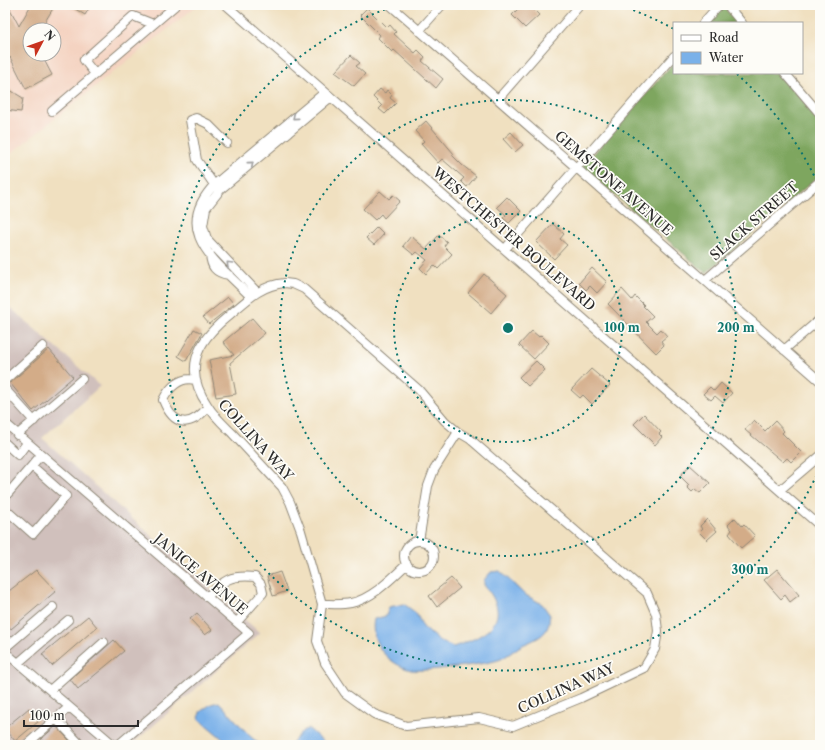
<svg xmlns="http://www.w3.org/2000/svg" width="825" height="750" font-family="'Libre Caslon Text',serif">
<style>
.built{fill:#f4d3c1;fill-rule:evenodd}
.industrial{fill:#d0c0bc}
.forest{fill:#7ea65e;stroke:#546844}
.water{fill:#7ab1e9;stroke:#526e8a}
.building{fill:#d3ac88}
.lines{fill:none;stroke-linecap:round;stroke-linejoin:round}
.minor-casing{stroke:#8e8676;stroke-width:10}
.minor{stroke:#fff;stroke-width:8}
.oneway{stroke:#a0a0a0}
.ring{fill:none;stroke:#0f766e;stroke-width:2;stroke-dasharray:2 4}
.labels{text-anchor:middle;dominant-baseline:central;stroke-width:3.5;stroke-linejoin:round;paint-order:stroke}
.street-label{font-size:14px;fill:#2b2b2b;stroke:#fdfcf7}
.centre{fill:#0f766e;stroke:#fdfcf7;stroke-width:2}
.ring-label{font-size:12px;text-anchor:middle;font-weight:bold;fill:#0f766e;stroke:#fdfcf7;stroke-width:3.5;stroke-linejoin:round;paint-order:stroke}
</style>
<rect width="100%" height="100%" fill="#fdfcf7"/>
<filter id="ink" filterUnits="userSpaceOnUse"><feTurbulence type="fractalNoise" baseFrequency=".025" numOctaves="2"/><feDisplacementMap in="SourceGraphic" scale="8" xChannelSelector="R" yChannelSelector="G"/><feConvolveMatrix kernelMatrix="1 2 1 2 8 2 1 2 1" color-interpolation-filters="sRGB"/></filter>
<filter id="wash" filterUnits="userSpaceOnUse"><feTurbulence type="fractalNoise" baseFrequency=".012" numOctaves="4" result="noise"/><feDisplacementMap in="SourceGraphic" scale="16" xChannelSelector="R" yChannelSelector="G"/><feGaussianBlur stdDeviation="0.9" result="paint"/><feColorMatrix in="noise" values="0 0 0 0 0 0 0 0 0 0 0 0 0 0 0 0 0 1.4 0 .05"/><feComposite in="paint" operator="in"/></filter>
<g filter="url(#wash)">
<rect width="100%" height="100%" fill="#f0e0c0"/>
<path class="built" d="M 5,5 L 198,5 L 5,158 ZM 30,30 L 54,30 L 54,54 L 30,54 Z"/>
<path class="industrial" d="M 5,303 L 100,386 L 42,438 L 260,633 L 131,745 L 5,745 Z"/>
<path class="forest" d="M 723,6 L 738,23 L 708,23 Z
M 674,62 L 674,73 L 780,73 L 820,120 L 820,175 L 706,273 L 582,167 Z"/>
<path class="water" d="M 500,571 L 524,594 L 542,604 L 550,615 C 549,621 549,627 545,632 C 538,640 527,642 519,647 C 513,651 507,656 501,659 C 491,664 421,672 411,670 C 388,664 369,643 374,619 L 386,616 L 389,607 L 404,604 L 416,613 L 423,627 L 438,640 L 453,647 C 486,636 515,621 484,585 L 484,580 L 491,572 Z
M 219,702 L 249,735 L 260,745 L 230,745 L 199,719 L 200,712 L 211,704 Z
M 309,729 L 327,745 L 290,745 L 304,730 Z"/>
<g id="blocks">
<path class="building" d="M 5,5 L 8,5 L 19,26 L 31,5 L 55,5 L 40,30 L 30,30 L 30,54 L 41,54 L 52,75 L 26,89 L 10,57 L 5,65 L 5,25 L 7,22 L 5,18 Z
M 69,5 L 91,5 L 85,15 Z
M 522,5 L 529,5 L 539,15 L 525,28 L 512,15 Z
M 367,8 L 387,28 L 390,25 L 396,32 L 394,34 L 408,47 L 415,53 L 418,50 L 425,57 L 422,61 L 443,79 L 436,88 L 394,50 L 392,52 L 378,38 L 380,35 L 360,15 Z
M 351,55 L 360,63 L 356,66 L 365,74 L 354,86 L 335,72 Z
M 5,87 L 23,98 L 21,112 L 5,110 Z
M 380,89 L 385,93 L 387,90 L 392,95 L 390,98 L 396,103 L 385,114 L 379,109 L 382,106 L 373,97 Z
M 426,121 L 454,154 L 452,155 L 462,165 L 476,176 L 467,187 L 461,181 L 464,178 L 442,159 L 438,163 L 421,144 L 424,141 L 415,131 Z
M 511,132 L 523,145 L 515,152 L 503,139 Z
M 380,191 L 389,199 L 393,195 L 400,201 L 384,218 L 381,214 L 375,220 L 363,209 Z
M 507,197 L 521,211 L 509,223 L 503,218 L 506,215 L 497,207 Z
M 553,224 L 564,234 L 560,239 L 567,245 L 554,259 L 536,242 Z
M 377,227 L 384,234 L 374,245 L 366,238 Z
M 439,235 L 447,242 L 444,246 L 452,254 L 438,269 L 434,265 L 426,274 L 420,268 L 427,260 L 417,252 L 414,255 L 403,246 L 411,236 L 426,249 Z
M 592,268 L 607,282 L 597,293 L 590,286 L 586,290 L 579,283 Z
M 484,274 L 507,294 L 491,313 L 468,293 Z
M 622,289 L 632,300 L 635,296 L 644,305 L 643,306 L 653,316 L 646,322 L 657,333 L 661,329 L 667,336 L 661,341 L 664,345 L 656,353 L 608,304 Z
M 228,297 L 234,304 L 209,324 L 203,317 Z
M 252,318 L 265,333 L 230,363 L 236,394 L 216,397 L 209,360 L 234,355 L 223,342 Z
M 194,329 L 202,333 L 186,361 L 178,356 Z
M 532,331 L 539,337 L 541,335 L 549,343 L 534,359 L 519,345 Z
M 49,349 L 73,377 L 33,411 L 10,383 Z
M 536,361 L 545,370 L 528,386 L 519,377 Z
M 591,369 L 610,385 L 592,404 L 583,395 L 580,398 L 571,390 Z
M 721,383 L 732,393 L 723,403 L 715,396 L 711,400 L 703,394 L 710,387 L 714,391 Z
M 644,414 L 661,432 L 659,434 L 662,437 L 655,445 L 634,424 Z
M 754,420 L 765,431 L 775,421 L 784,431 L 782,433 L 801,452 L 791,462 L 787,458 L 783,462 L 745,430 Z
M 690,465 L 710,483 L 700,493 L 695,489 L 692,492 L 687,487 L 689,485 L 680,476 Z
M 735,518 L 742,526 L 744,524 L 755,536 L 741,548 L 729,534 L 732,530 L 728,525 Z
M 707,519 L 717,531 L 707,540 L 699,532 L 702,529 L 700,526 Z
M 777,569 L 799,595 L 790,602 L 785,595 L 781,599 L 764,580 Z
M 36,570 L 56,591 L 11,629 L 5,621 L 5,594 Z
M 280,572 L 287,591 L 273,596 L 267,576 Z
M 451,578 L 460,588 L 437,607 L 429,596 Z
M 197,613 L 212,630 L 205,635 L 190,619 Z
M 88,616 L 97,627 L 52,666 L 42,654 Z
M 114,640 L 124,651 L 78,689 L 70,679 Z
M 29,708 L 39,721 L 15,741 L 5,728 Z
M 56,726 L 69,740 L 63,745 L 46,745 L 41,739 Z"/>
</g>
</g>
<g filter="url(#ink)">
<use href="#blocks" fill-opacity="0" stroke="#8e8676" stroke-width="1"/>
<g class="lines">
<defs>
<path id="minor" d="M 226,5 L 820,526
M 390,5 L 820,381
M 727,5 L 742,23
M 703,23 L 719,5
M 419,31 L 442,5
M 785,73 L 820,114
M 95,74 L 84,60 L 133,16 L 153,24
M 498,99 L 580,5
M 52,111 L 176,5
M 217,189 L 197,160 L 190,120 L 196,118 L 208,124 L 227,143
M 505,249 L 674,56
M 210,254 C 211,267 215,273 229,275
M 705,280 L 820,181
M 285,283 L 293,284 L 304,289 L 419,390 L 445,421 L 458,432 L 470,439 L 647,593 L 656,614 L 658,631 L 655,649 L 644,668 L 581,698 L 513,726 L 479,718 L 406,726 L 374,714 L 345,693 L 325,663 L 317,641 L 322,604 L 301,531 L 290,502 L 282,487 C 265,469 249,451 232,433 C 224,425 214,416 208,406 C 183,370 196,343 226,318 C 245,302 260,285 285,283 Z
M 257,292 L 207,239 L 203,226 L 206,208 L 221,189 L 331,97
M 251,297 C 217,262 169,231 216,183 L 325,92
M 784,350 L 820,319
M 5,380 L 43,346
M 195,380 C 180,376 169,388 163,400 C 174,427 190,428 208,407
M 5,389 L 34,421
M 5,423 L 249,633 L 118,745
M 17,435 L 82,379
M 5,443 L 18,455 L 27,443
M 780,490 L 820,456
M 5,497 L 41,455
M 5,509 L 33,534 L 66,496 L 32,466
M 419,541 L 428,486 L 434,470 L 458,432
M404 556a15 15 0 1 1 30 0a15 15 0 1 1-30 0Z
M 207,597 C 225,579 230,575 255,577 L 261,584 L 263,593 L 237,622
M 322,604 C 331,604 341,605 351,603 C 372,599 392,578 407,564
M 5,648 L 53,607
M 5,652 L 114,745
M 18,663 L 68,620
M 50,690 L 104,642
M 56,719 L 78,742 L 77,745
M 26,745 L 69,707"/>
</defs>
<use href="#minor" class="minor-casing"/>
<use href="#minor" class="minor"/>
</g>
<defs><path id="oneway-chevron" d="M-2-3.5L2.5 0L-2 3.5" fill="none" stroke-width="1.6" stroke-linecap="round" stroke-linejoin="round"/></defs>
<g class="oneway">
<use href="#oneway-chevron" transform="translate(295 117) rotate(140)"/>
<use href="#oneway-chevron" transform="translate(251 164) rotate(-40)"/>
<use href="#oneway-chevron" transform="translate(229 264) rotate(-134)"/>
</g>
</g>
<g class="ring">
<circle cx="508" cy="328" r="114"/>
<circle cx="508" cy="328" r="228"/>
<path d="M819 470A342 342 0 1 1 394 6M622 6A342 342 0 0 1 674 29M737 74A342 342 0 0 1 819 186"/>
</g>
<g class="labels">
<g class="street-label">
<text transform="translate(614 183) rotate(41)">GEMSTONE AVENUE</text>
<text transform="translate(754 221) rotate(-41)">SLACK STREET</text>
<text transform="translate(514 239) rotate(41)">WESTCHESTER BOULEVARD</text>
<text transform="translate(256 440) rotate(48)">COLLINA WAY</text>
<text transform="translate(201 574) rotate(40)">JANICE AVENUE</text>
<text transform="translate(566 688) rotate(-24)">COLLINA WAY</text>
</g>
</g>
<circle cx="508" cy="328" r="6" class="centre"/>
<g class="ring-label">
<text x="622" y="332">100 m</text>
<text x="736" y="332">200 m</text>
<text x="750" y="574">300 m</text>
</g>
<rect width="825" height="750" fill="none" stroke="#fdfcf7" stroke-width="20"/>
<rect x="673" y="22" width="130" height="52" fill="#fdfcf7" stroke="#a9a8a5"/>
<rect x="681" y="35" width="20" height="6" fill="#ffffff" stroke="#a9a8a5"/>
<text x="709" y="42" font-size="12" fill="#2b2b2b">Road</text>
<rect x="681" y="52" width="20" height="12" fill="#7ab1e9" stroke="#a9a8a5"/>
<text x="709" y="62" font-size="12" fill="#2b2b2b">Water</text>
<g transform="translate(42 42) rotate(49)"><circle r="19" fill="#fdfcf7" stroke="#a9a8a5"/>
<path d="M0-3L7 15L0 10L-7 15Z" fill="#c8321e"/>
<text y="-6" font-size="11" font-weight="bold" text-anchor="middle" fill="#2b2b2b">N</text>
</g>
<path d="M24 720v6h114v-6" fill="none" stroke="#2b2b2b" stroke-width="2"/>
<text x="30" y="720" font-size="12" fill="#2b2b2b" stroke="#fdfcf7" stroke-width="3" paint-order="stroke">100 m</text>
</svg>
